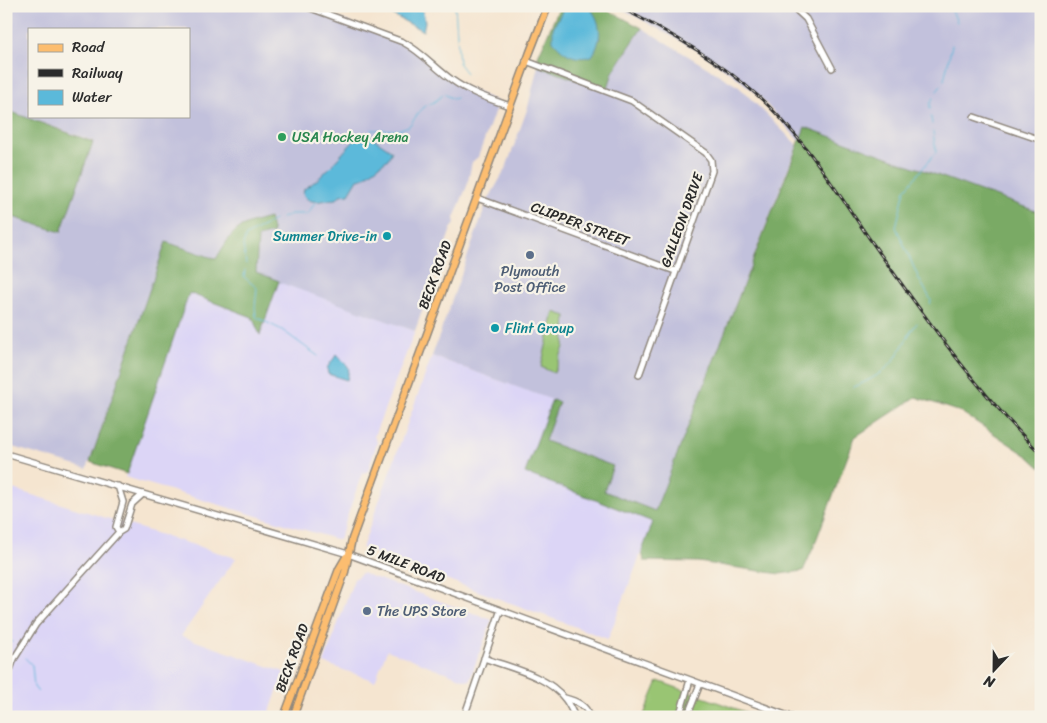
<svg xmlns="http://www.w3.org/2000/svg" width="1047" height="723" font-family="Sriracha,sans-serif">
<style>
.built{fill:#dcd5f6}
.industrial{fill:#c2c1dc;fill-rule:evenodd}
.green{fill:#99c573;stroke:#62784f}
.forest{fill:#7aaa65;stroke:#526a48}
.water{fill:#5bb9da;stroke:#437282}
.lines{fill:none;stroke-linecap:round;stroke-linejoin:round}
.stream{stroke:#5bb9da;stroke-width:1}
.minor-casing{stroke:#90887e;stroke-width:8}
.major-casing{stroke:#90887e;stroke-width:9}
.minor{stroke:#fff;stroke-width:5}
.major{stroke:#fcbd6f;stroke-width:6}
.rail-casing{stroke:#2b2b2b;stroke-width:3}
.rail{stroke:#f7f3e8;stroke-width:1;stroke-dasharray:4;stroke-linecap:butt}
.leisure-dot{fill:#2e9e5b;stroke:#f7f3e8;stroke-width:2}
.culture-dot{fill:#0f9aa8;stroke:#f7f3e8;stroke-width:2}
.service-dot{fill:#5c6f8a;stroke:#f7f3e8;stroke-width:2}
.labels{text-anchor:middle;dominant-baseline:central;stroke-width:4.5;stroke-linejoin:round;paint-order:stroke}
.leisure-label{font-size:14px;fill:#27864d;stroke:#f7f3e8;text-anchor:start}
.street-label{font-size:14px;fill:#2b2b2b;stroke:#f7f3e8}
.culture-label{font-size:14px;fill:#0d838f;stroke:#f7f3e8;text-anchor:end}
.service-label{font-size:14px;fill:#4e5e75;stroke:#f7f3e8}
</style>
<rect width="100%" height="100%" fill="#f7f3e8"/>
<filter id="ink" filterUnits="userSpaceOnUse"><feTurbulence type="fractalNoise" baseFrequency=".02" numOctaves="2"/><feDisplacementMap in="SourceGraphic" scale="10" xChannelSelector="R" yChannelSelector="G"/><feConvolveMatrix kernelMatrix="1 2 1 2 8 2 1 2 1" color-interpolation-filters="sRGB"/></filter>
<filter id="wash" filterUnits="userSpaceOnUse"><feTurbulence type="fractalNoise" baseFrequency=".0096" numOctaves="4" result="noise"/><feDisplacementMap in="SourceGraphic" scale="20" xChannelSelector="R" yChannelSelector="G"/><feGaussianBlur stdDeviation="1.12" result="paint"/><feColorMatrix in="noise" values="0 0 0 0 0 0 0 0 0 0 0 0 0 0 0 0 0 1.4 0 .05"/><feComposite in="paint" operator="in"/></filter>
<g filter="url(#wash)">
<rect width="100%" height="100%" fill="#f5e5d0"/>
<path class="built" d="M 279,281 L 415,331 L 374,436 L 377,442 L 368,471 L 362,474 L 360,479 L 339,540 L 125,477 L 189,293 L 252,317 L 260,334 Z
M 432,356 L 559,402 L 653,522 L 608,639 L 362,548 Z
M 6,487 L 236,558 L 181,636 L 284,672 L 268,717 L 6,717 Z
M 362,573 L 492,620 L 469,681 L 387,650 L 375,681 L 324,663 L 354,579 Z"/>
<path class="industrial" d="M 12,6 L 305,6 L 403,42 L 453,81 L 498,102 L 478,157 L 472,162 L 467,186 L 454,218 L 455,224 L 451,229 L 415,331 L 166,242 L 87,469 L 6,445 L 6,215 L 61,232 L 93,141 L 6,110 L 6,21 ZM 29,29 L 189,29 L 189,116 L 29,116 Z
M 617,6 L 1041,6 L 1041,213 L 805,127 L 799,141 L 759,96 L 731,73 L 697,50 Z
M 642,28 L 739,87 L 797,145 L 655,511 L 604,491 L 613,466 L 544,441 L 558,402 L 432,356 L 487,202 L 506,168 L 528,107 L 538,66 L 607,91 L 613,72 Z"/>
<path class="green" d="M 554,312 L 566,316 L 564,347 L 554,373 L 541,367 Z
M 658,681 L 759,717 L 643,717 Z"/>
<path class="forest" d="M 560,6 L 565,6 L 553,28 L 595,51 L 596,45 L 600,39 L 593,12 L 588,6 L 600,6 L 642,28 L 613,72 L 607,91 L 538,66 L 538,56 Z
M 6,110 L 93,142 L 61,232 L 6,215 Z
M 805,127 L 1041,213 L 1041,468 L 1029,457 L 961,412 L 916,397 L 855,437 L 814,546 L 803,571 L 780,574 L 698,562 L 644,561 L 642,551 L 653,522 L 525,473 L 552,400 L 559,402 L 545,441 L 613,466 L 604,491 L 655,511 Z
M 269,218 L 273,233 L 258,237 L 256,272 L 279,281 L 260,335 L 252,317 L 189,293 L 127,474 L 90,462 L 166,242 L 216,259 C 234,229 234,227 269,218 Z"/>
<path class="water" d="M 422,6 L 425,22 L 423,31 L 391,14 L 392,6 Z
M 565,6 L 588,6 C 602,20 603,40 592,56 C 575,61 564,54 553,41 L 553,28 Z
M 370,136 L 392,151 L 388,159 L 363,178 L 358,179 L 349,194 L 340,195 L 337,199 C 325,199 310,207 303,194 L 304,189 C 326,176 339,155 358,137 Z
M 337,354 L 349,368 L 347,380 L 328,374 L 327,368 Z"/>
<g class="lines">
<path class="stream" d="M 455,6 L 459,64 L 466,73
M 950,6 L 957,22
M 944,80 L 952,45
M 937,91 L 941,86
M 930,109 L 930,104 L 933,98
M 931,117 L 932,124
M 371,130 L 398,130 L 409,126 L 423,107 L 434,102 L 444,94 L 453,99 L 456,98
M 282,218 L 291,214 L 308,214 L 316,201
M 246,264 L 243,245 L 246,236 L 274,220
M 245,270 L 244,277 L 257,288 L 255,307 L 256,317 L 282,330 L 318,356
M 930,304 L 931,300 L 919,279 L 896,227 L 905,190 L 936,152 L 933,132
M 854,387 C 870,380 886,372 896,357 C 904,345 908,334 917,323
M 6,639 L 12,642
M 25,658 L 32,665 L 34,687 L 38,692"/>
</g>
</g>
<g filter="url(#ink)">
<g class="lines">
<defs>
<path id="minor" d="M 305,6 L 403,42 C 422,52 435,68 452,80 C 470,93 490,99 510,106
M 792,6 L 806,19 L 832,68
M 526,61 L 632,101 L 706,153 L 711,160 L 712,171 L 639,375
M 974,117 L 1041,140
M 477,198 L 675,271
M 6,454 L 348,554 L 791,717
M 118,486 L 123,502 L 116,527 L 119,532 L 124,529 L 132,504 L 143,494
M 484,658 C 510,668 547,675 565,699 C 569,704 572,711 575,717
M 6,680 L 14,659 L 36,624 L 119,532
M 565,698 C 576,701 586,705 590,717
M 464,717 L 500,612
M 679,717 L 690,680
M 687,717 L 700,684"/>
<path id="major" d="M 284,717 L 339,569 L 346,557
M 293,717 L 345,572 L 352,539 L 530,52 L 548,6"/>
</defs>
<use href="#minor" class="minor-casing"/>
<use href="#major" class="major-casing"/>
<use href="#minor" class="minor"/>
<use href="#major" class="major"/>
<defs>
<path id="rail" d="M 617,6 C 666,30 716,58 757,95 C 802,135 835,189 869,238 C 922,313 975,389 1041,454"/>
</defs>
<use href="#rail" class="rail-casing"/>
<use href="#rail" class="rail"/>
</g>
</g>
<circle class="leisure-dot" cx="282" cy="137" r="5"/>
<g class="culture-dot">
<circle cx="387" cy="236" r="5"/>
<circle cx="495" cy="328" r="5"/>
</g>
<g class="service-dot">
<circle cx="530" cy="255" r="5"/>
<circle cx="367" cy="611" r="5"/>
</g>
<g class="labels">
<g class="leisure-label">
<text x="292" y="137">USA Hockey Arena</text>
</g>
<g class="street-label">
<text transform="translate(682 220) rotate(-70)">GALLEON DRIVE</text>
<text transform="translate(580 224) rotate(20)">CLIPPER STREET</text>
<text transform="translate(435 275) rotate(-70)">BECK ROAD</text>
<text transform="translate(406 564) rotate(21)">5 MILE ROAD</text>
<text transform="translate(292 658) rotate(-70)">BECK ROAD</text>
</g>
<g class="culture-label">
<text x="377" y="236">Summer Drive-in</text>
<text x="505" y="328" text-anchor="start">Flint Group</text>
</g>
<g class="service-label">
<text x="530" y="271">Plymouth<tspan x="530" dy="16">Post Office</tspan></text>
<text x="377" y="611" text-anchor="start">The UPS Store</text>
</g>
</g>
<rect width="1047" height="723" fill="none" stroke="#f7f3e8" stroke-width="25"/>
<rect x="28" y="28" width="162" height="90" fill="#f7f3e8" stroke="#a5a39c"/>
<rect x="38" y="44" width="25" height="8" fill="#fcbd6f" stroke="#a5a39c"/>
<text x="72" y="52" font-size="15" fill="#2b2b2b">Road</text>
<rect x="38" y="69" width="25" height="8" fill="#2b2b2b" stroke="#a5a39c"/>
<text x="72" y="78" font-size="15" fill="#2b2b2b">Railway</text>
<rect x="38" y="90" width="25" height="15" fill="#5bb9da" stroke="#a5a39c"/>
<text x="72" y="102" font-size="15" fill="#2b2b2b">Water</text>
<g transform="translate(994 670) rotate(202)" stroke="#f7f3e8" stroke-width="4" paint-order="stroke">
<path d="M0-4L9 19L0 12L-9 19Z" fill="#2b2b2b"/>
<text y="-8" font-size="14" font-weight="bold" text-anchor="middle" fill="#2b2b2b">N</text>
</g>
</svg>
